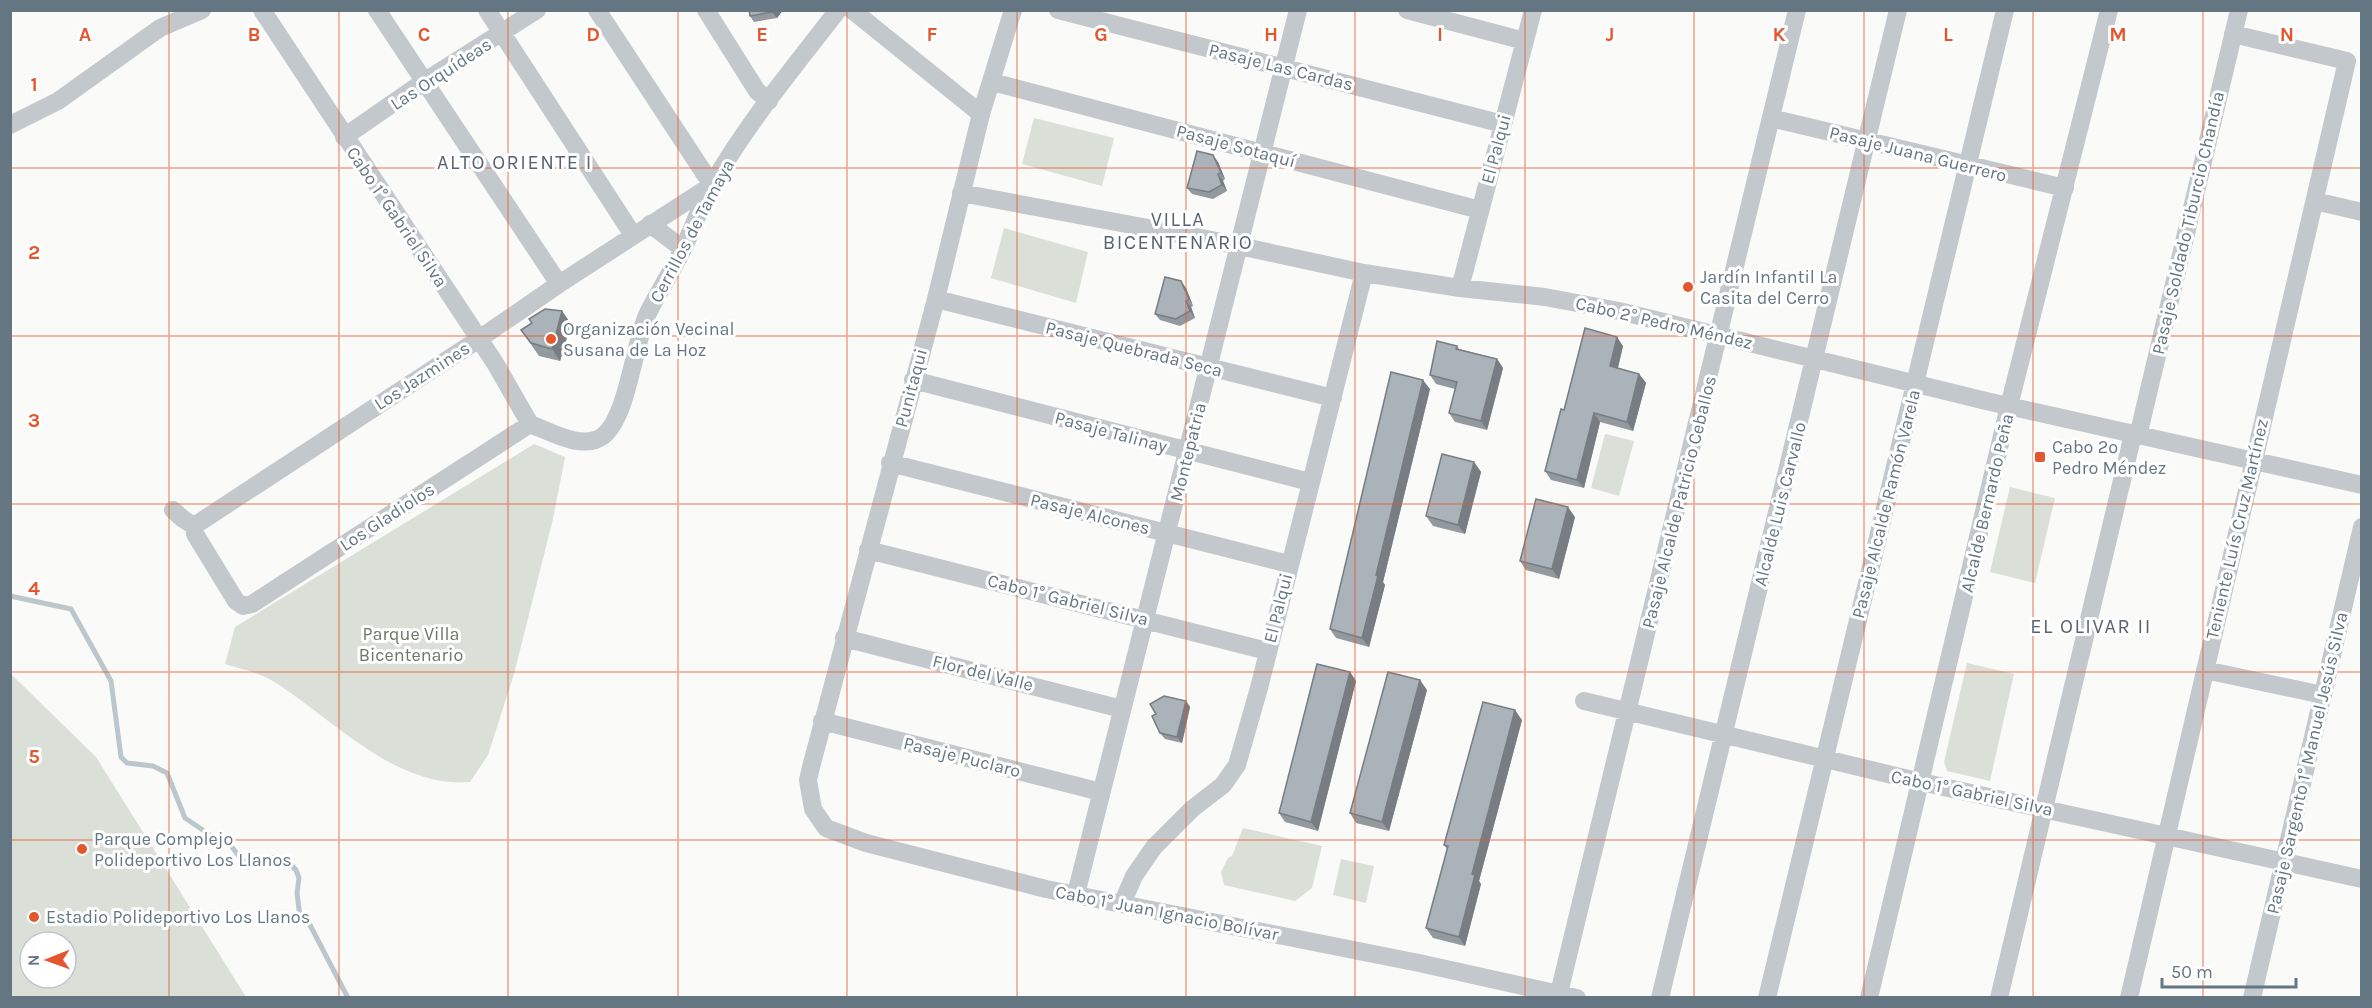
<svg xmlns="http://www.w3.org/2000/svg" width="2372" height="1008" font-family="Karla,sans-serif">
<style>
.green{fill:#dadfd7;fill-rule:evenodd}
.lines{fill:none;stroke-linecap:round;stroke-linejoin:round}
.stream{stroke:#bbc7cb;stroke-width:5}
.minor{stroke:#c3c8cc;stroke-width:18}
.wall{fill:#929a9f}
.shaded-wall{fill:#777d82}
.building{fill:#aab3b9;stroke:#777d82;stroke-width:1.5}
.grid{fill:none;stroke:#e4572e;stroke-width:1.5;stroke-opacity:0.55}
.poi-dot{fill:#e4572e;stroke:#fff;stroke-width:2}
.labels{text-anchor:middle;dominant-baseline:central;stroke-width:6;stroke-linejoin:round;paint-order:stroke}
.street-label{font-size:18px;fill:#657683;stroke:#fff}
.poi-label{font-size:18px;fill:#657683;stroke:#fff;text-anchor:start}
.park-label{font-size:18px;fill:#687a64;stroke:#fff}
.neighbourhood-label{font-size:20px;letter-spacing:1.5px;fill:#57646e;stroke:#fff}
.grid-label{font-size:20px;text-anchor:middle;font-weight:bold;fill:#e4572e;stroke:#fff;stroke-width:6;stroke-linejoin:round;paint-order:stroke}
</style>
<rect width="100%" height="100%" fill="#fafaf8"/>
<path class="green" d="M 1034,118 L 1114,138 L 1102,186 L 1022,164 Z
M 1004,228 L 1088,252 L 1076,303 L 991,278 Z
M 1605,434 L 1634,441 L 1619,496 L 1591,488 Z
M 534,444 L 565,457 L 553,519 L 514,674 L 488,755 L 470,782 C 396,789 332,718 273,681 C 260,673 241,669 225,664 L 235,627 Z
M 2010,487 L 2055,498 L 2035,583 L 1990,572 Z
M 1967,663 L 2014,674 L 1990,781 L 1947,771 L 1944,762 Z
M 11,674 L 96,757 L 246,997 L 11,997 ZM 30,942 L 66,942 L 66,978 L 30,978 Z
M 1243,828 L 1322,846 L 1312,888 L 1295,901 L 1224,885 L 1221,872 L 1228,858 L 1232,856 Z
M 1341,859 L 1374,866 L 1366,903 L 1333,895 Z"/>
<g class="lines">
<path class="stream" d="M 10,596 L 71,609 L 111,681 L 121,757 L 127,763 L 153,766 L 167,773 L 185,818 L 213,837 L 225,838 L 242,860 L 251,865 L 276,857 L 288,861 L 296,870 L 299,878 L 297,893 L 300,917 L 310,925 L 348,998"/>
<path class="minor" d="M 262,10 L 495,363 L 530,424
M 377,10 L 559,284
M 487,10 L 633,235
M 597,10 L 712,185
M 706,10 L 757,91 L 769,101
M 852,10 L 981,114
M 1013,10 L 981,114 L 936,299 L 811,767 L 808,780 L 813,809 L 826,828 L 866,843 L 1046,889 L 1419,963 L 1577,998
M 1058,10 L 1503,124
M 1407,10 L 1525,41
M 992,82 L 1480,210
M 1771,118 L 2065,188
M 10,125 L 58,101 L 160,28 L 202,10
M 344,137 L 425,81 L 537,10
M 961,193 L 1207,239 L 1364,273 L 1460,288 L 1545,297 L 1619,311 L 1986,401 L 2362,485
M 2315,201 L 2362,212
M 650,224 L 683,249
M 1460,288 L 1533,10
M 936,299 L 1333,398
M 913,380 L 1310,482
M 530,424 C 551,432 583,451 603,436 C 628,417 634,342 648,313 C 659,291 672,271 683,249 C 693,228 701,204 713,183 C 748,122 795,66 838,10
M 2138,436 L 2239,10
M 890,463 L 1289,564
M 173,510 L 183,519 L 194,526 L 195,534 L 236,601 L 243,606 L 252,604 L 530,424
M 194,526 L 479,339 L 559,284 L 712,185
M 868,550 L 1267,651
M 844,638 L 1122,709
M 2205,670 L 2323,695
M 1584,701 L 1921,782 L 2362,879
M 822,721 L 1101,792
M 1076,894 L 1298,10
M 1122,904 L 1134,876 L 1154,847 L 1192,809 L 1223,785 L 1237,765 L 1259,688 L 1364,273
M 1559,993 L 1797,10
M 1660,998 L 1898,10
M 1767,998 L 2005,10
M 1869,998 L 2009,406 L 2109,10
M 1999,998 L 2133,434
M 2129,998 L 2347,61 L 2233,34
M 2252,998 L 2362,527"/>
</g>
<path class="wall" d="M 783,10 L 777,18 L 754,22 L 750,16 Z
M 1218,162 L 1225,179 L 1223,181 L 1227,191 L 1213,199 L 1192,194 L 1187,188 Z
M 1186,288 L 1193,306 L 1191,307 L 1195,318 L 1180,326 L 1160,320 L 1155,314 Z
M 562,311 L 571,324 L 560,361 L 539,356 L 521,330 Z
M 1457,346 L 1459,349 L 1497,359 L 1503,368 L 1487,430 L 1455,422 L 1449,413 L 1455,389 L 1436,384 L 1430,375 Z
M 1623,346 L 1618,368 L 1639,374 L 1646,383 L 1633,431 L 1600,422 L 1584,488 L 1551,480 L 1545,471 L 1564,410 Z
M 1430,389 L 1383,582 L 1385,585 L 1369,647 L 1336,638 L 1330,629 Z
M 1474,462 L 1481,472 L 1465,534 L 1433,526 L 1426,516 Z
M 1575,517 L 1559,579 L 1526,570 L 1520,561 Z
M 1350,672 L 1356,681 L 1318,831 L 1285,822 L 1279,813 Z
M 1427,690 L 1389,831 L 1356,823 L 1350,813 Z
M 1186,701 L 1190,707 L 1182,743 L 1165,739 L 1160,733 Z
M 1522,720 L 1479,881 L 1481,884 L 1465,946 L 1433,938 L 1426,928 L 1447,849 L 1444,845 Z"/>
<path class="shaded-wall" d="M 773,10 L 783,10 L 777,18 L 772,12 Z
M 1213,155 L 1218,162 L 1225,179 L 1221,173 Z
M 1218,174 L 1223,181 L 1227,191 L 1222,185 Z
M 1181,281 L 1186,288 L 1193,306 L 1189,299 Z
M 1186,301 L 1191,307 L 1195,318 L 1190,311 Z
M 562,311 L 571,324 L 560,361 L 552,349 Z
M 1617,337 L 1623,346 L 1616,375 L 1610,366 Z
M 1497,359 L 1503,368 L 1487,430 L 1481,421 Z
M 1639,374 L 1646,383 L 1633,431 L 1627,422 Z
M 1423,380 L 1430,389 L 1383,582 L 1385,585 L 1369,647 L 1362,638 L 1376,575 Z
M 1594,413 L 1600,422 L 1584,488 L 1577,480 Z
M 1474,462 L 1481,472 L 1465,534 L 1458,525 Z
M 1568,507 L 1575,517 L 1559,579 L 1552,569 Z
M 1350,672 L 1356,681 L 1318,831 L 1311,822 Z
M 1420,680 L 1427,690 L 1389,831 L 1382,822 Z
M 1186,701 L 1190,707 L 1182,743 L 1177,737 Z
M 1515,710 L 1522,720 L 1479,881 L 1481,884 L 1465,946 L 1459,937 L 1472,874 Z"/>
<path class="building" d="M 749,10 L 773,10 L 772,12 L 750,16 Z
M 1197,151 L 1213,155 L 1221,173 L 1218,174 L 1222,185 L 1209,192 L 1187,188 Z
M 1165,277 L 1181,281 L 1189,299 L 1186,301 L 1190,311 L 1176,319 L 1155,314 Z
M 545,309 L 562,311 L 552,349 L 531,343 L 521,330 L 532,323 L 529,319 Z
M 1585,328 L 1617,337 L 1610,366 L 1639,374 L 1627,422 L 1594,413 L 1577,480 L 1545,471 L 1561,409 L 1564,410 Z
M 1437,341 L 1457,346 L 1456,349 L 1497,359 L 1481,421 L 1449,413 L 1457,382 L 1430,375 Z
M 1391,372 L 1423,380 L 1376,575 L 1378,576 L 1362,638 L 1330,629 Z
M 1442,454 L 1474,462 L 1458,525 L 1426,516 Z
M 1536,499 L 1568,507 L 1552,569 L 1520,561 Z
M 1317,664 L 1350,672 L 1311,822 L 1279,813 Z
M 1388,672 L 1420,680 L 1382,822 L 1350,813 Z
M 1164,696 L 1186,701 L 1177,737 L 1160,733 L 1152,716 L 1156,714 L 1150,704 Z
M 1483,702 L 1515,710 L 1472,874 L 1475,875 L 1459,937 L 1426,928 L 1448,846 L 1444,845 Z"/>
<path class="grid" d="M 169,10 L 169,998M 339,10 L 339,998M 508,10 L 508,998M 678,10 L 678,998M 847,10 L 847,998M 1017,10 L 1017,998M 1186,10 L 1186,998M 1355,10 L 1355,998M 1525,10 L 1525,998M 1694,10 L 1694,998M 1864,10 L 1864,998M 2033,10 L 2033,998M 2203,10 L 2203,998M 10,168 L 2362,168M 10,336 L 2362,336M 10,504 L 2362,504M 10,672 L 2362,672M 10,840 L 2362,840"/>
<g class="poi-dot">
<circle cx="1688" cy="287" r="6"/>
<circle cx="551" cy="339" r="6"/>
<rect x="2034" y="451" width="12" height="12" rx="3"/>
<circle cx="82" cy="849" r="6"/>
<circle cx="34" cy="917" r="6"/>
</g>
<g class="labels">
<g class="street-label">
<text transform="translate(1281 67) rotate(14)">Pasaje Las Cardas</text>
<text transform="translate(441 74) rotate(-33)">Las Orquídeas</text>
<text transform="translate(1236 146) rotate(15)">Pasaje Sotaquí</text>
<text transform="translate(1496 149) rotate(-75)">El Palqui</text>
<text transform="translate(1918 154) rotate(14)">Pasaje Juana Guerrero</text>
<text transform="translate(397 217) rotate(56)">Cabo 1° Gabriel Silva</text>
<text transform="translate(2188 223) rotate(-77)">Pasaje Soldado Tiburcio Chandía</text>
<text transform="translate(692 231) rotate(-62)">Cerrillos de Tamaya</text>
<text transform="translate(1664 323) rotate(13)">Cabo 2° Pedro Méndez</text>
<text transform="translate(1134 349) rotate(14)">Pasaje Quebrada Seca</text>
<text transform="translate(422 376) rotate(-33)">Los Jazmines</text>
<text transform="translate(911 388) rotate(-75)">Punitaqui</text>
<text transform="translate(1111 432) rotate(15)">Pasaje Talinay</text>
<text transform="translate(1188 452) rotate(-76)">Montepatria</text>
<text transform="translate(1679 502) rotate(-76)">Pasaje Alcalde Patricio Ceballos</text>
<text transform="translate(1987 503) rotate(-77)">Alcalde Bernardo Peña</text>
<text transform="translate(1780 504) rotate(-76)">Alcalde Luis Carvallo</text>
<text transform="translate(1886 504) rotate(-76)">Pasaje Alcalde Ramón Varela</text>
<text transform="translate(1090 514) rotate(14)">Pasaje Alcones</text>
<text transform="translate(387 517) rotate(-33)">Los Gladiolos</text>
<text transform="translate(2237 529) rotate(-77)">Teniente Luís Cruz Martínez</text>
<text transform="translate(1068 600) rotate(14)">Cabo 1° Gabriel Silva</text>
<text transform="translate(1278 608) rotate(-76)">El Palqui</text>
<text transform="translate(983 673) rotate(14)">Flor del Valle</text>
<text transform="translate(962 757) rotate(14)">Pasaje Puclaro</text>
<text transform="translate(2307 763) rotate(-77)">Pasaje Sargento 1° Manuel Jesús Silva</text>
<text transform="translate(1972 793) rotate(12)">Cabo 1° Gabriel Silva</text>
<text transform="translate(1167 913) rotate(11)">Cabo 1° Juan Ignacio Bolívar</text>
</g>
<g class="poi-label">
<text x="1700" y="277">Jardín Infantil La<tspan x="1700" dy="21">Casita del Cerro</tspan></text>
<text x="563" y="329">Organización Vecinal<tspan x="563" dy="21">Susana de La Hoz</tspan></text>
<text x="2052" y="447">Cabo 2º<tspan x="2052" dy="21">Pedro Méndez</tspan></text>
<text x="94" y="839">Parque Complejo<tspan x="94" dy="21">Polideportivo Los Llanos</tspan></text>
<text x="46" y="917">Estadio Polideportivo Los Llanos</text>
</g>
<g class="park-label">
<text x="411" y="634">Parque Villa<tspan x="411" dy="21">Bicentenario</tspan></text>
</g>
<g class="neighbourhood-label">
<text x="515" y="162">ALTO ORIENTE I</text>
<text x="1178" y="219">VILLA<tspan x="1178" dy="23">BICENTENARIO</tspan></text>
<text x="2091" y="626">EL OLIVAR II</text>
</g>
</g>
<g class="grid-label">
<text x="85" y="41">A</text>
<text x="254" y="41">B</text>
<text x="424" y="41">C</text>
<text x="593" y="41">D</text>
<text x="762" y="41">E</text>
<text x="932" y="41">F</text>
<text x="1101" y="41">G</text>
<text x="1271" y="41">H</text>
<text x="1440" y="41">I</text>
<text x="1610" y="41">J</text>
<text x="1779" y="41">K</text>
<text x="1948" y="41">L</text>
<text x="2118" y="41">M</text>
<text x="2287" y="41">N</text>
<text x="34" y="91">1</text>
<text x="34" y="259">2</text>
<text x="34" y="427">3</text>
<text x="34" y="595">4</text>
<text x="34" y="763">5</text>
</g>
<rect width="2372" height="1008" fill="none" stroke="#657683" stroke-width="24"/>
<g transform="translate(48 960) rotate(269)"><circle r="28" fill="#ffffff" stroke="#c1c8cd" stroke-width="1.5"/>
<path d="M0-4.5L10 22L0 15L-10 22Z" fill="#e4572e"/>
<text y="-9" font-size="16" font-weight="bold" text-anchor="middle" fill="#657683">N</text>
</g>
<path d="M2162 978v9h134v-9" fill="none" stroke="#657683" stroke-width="3"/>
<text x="2171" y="978" font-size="18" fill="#657683" stroke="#ffffff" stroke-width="4.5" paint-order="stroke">50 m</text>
</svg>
